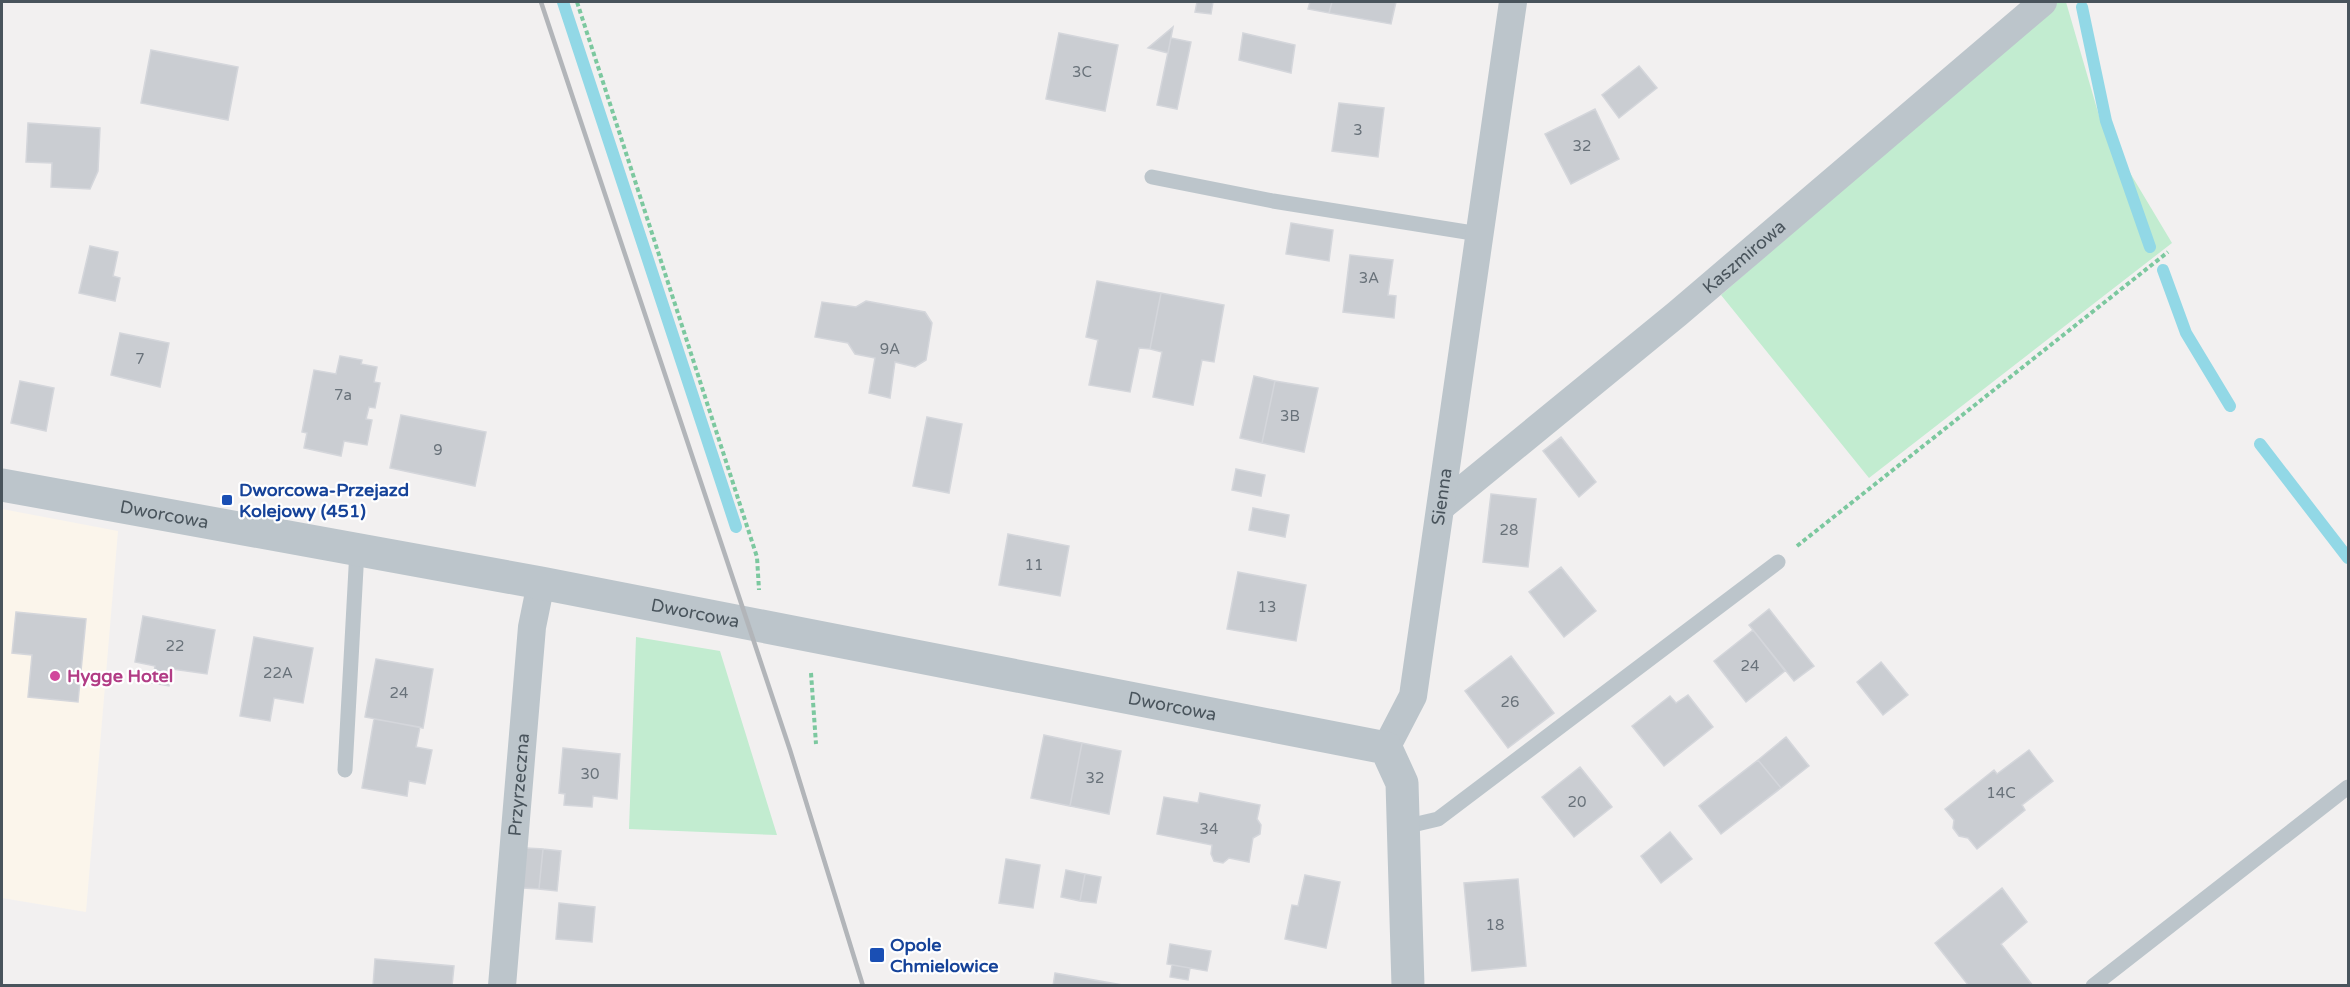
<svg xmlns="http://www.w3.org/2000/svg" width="2350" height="987" font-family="'Varela Round',sans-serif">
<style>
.commercial{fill:#fbf5eb}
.green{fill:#c2ecd0}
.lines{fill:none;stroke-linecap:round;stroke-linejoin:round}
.stream{stroke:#92d8e6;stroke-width:12}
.building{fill:#cacdd2;stroke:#d4d6db;stroke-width:1.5}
.path{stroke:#7cc89f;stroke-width:4;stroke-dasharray:4.5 3;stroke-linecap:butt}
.service{stroke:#bcc5cb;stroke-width:15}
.minor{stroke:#bcc5cb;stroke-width:28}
.tertiary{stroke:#bcc5cb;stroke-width:33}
.rail{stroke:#b2b5b9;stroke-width:4.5}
.transit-dot{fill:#1a4fb4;stroke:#fff;stroke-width:2}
.hotel-dot{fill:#d1479c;stroke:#fff;stroke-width:2}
.labels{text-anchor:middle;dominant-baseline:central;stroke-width:4.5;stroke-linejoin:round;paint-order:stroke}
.number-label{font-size:15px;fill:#69727a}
.street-label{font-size:18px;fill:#49545c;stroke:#fff}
.transit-label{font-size:18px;font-weight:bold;fill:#164399;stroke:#fff;text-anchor:start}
.hotel-label{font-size:18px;font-weight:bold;fill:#b23c85;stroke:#fff;text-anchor:start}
</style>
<rect width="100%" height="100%" fill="#f2f0f0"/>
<path class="commercial" d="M 2,509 L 118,531 L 86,912 L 2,898 Z"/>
<path class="green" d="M 2055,2 L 2066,2 L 2102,126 L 2172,243 L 1869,478 L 1721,295 Z
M 636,637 L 720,651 L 777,835 L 629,829 Z"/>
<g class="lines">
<path class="stream" d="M 563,2 L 736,527
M 2082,7 L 2106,121 L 2150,247
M 2163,270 L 2186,333 L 2230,406
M 2260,444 L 2348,558"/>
</g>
<path class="building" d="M 1197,2 L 1213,2 L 1211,14 L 1195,12 Z
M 1310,2 L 1332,2 L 1329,13 L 1308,9 Z
M 1332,2 L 1396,2 L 1391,24 L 1329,13 Z
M 1173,27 L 1168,53 L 1148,48 Z
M 1059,33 L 1118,45 L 1105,111 L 1046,99 Z
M 1243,33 L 1295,45 L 1291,73 L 1239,60 Z
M 1171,38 L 1191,42 L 1177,109 L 1157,105 Z
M 151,50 L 238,67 L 228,120 L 141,103 Z
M 1639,66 L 1657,88 L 1619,118 L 1602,95 Z
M 1339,103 L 1384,108 L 1378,157 L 1332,151 Z
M 1595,109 L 1619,159 L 1571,184 L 1545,134 Z
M 28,123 L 100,128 L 98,171 L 90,189 L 51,187 L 52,163 L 26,162 Z
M 1291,223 L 1333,230 L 1329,261 L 1286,254 Z
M 90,246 L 118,252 L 113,276 L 120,278 L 115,301 L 79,293 Z
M 1350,255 L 1393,260 L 1388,295 L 1396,296 L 1394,318 L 1343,312 Z
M 1097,281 L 1161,293 L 1150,349 L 1139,348 L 1130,392 L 1089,385 L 1098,340 L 1086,337 Z
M 1161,293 L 1224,305 L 1214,362 L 1202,360 L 1193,405 L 1153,397 L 1162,352 L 1150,349 Z
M 866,301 L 925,312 L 932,323 L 926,360 L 915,367 L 895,362 L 890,398 L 869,393 L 875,358 L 855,354 L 848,343 L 815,337 L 822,302 L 856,307 Z
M 120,333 L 169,343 L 160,387 L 111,375 Z
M 340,356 L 362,360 L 361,364 L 377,367 L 374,382 L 380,383 L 375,408 L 369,407 L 366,419 L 372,420 L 367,445 L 344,441 L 341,456 L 304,448 L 307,433 L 302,432 L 314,370 L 336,374 Z
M 1254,376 L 1275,381 L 1262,443 L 1240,438 Z
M 20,381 L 54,388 L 46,431 L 11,423 Z
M 1275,381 L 1318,388 L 1304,452 L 1262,443 Z
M 401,415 L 486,432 L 475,486 L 390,468 Z
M 927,417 L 962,424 L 949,493 L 913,486 Z
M 1561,437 L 1596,482 L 1579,497 L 1543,451 Z
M 1236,469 L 1265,475 L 1261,496 L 1232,490 Z
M 1491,494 L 1536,499 L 1528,567 L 1483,562 Z
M 1253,508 L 1289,515 L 1285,537 L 1249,530 Z
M 1008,534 L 1069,546 L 1060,596 L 999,585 Z
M 1561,567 L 1596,611 L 1564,637 L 1529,592 Z
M 1238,572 L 1306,585 L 1296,641 L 1227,629 Z
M 1769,609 L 1814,666 L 1794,681 L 1749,625 Z
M 16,612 L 86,619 L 78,702 L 28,697 L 32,655 L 12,653 Z
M 143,616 L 215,630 L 207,674 L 172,669 L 169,686 L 152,683 L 155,666 L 135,662 Z
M 1753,630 L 1785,671 L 1746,702 L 1714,661 Z
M 254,637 L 313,648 L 303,703 L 274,698 L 270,721 L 240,716 Z
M 1511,656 L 1554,713 L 1508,748 L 1465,691 Z
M 376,659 L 433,669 L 423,728 L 365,717 Z
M 1881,662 L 1908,695 L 1883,715 L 1857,682 Z
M 1688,695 L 1713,727 L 1664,766 L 1632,726 L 1670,696 L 1676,703 Z
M 374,719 L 420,727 L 416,747 L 432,750 L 425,784 L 409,781 L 407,796 L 362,788 Z
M 1044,735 L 1082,743 L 1070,806 L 1031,798 Z
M 1786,737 L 1809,766 L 1781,788 L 1758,760 Z
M 1082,743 L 1121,751 L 1109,814 L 1070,806 Z
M 563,748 L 620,754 L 617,799 L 593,796 L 592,807 L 564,805 L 565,794 L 559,793 Z
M 2029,750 L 2053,781 L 2022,805 L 2025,810 L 1977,849 L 1968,838 L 1959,836 L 1953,828 L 1954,820 L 1945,809 L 1994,770 L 1997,774 Z
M 1758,760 L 1781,788 L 1721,834 L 1699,806 Z
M 1580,767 L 1612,807 L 1574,837 L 1542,797 Z
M 1200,793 L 1260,805 L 1257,819 L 1261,825 L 1260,834 L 1253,838 L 1249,862 L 1229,858 L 1223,863 L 1214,861 L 1211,854 L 1212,845 L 1157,834 L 1164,797 L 1198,803 Z
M 1670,832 L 1692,859 L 1661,883 L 1641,856 Z
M 526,848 L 543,849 L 539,889 L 523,888 Z
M 543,849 L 561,851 L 557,891 L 539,889 Z
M 1006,859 L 1040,865 L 1033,908 L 999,903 Z
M 1066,870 L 1085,874 L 1080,901 L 1061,897 Z
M 1085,874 L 1101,877 L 1096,903 L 1080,901 Z
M 1305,875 L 1340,882 L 1326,948 L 1285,939 L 1292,905 L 1298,906 Z
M 1518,879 L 1526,966 L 1472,971 L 1464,883 Z
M 2002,888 L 2027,922 L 2001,944 L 2033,986 L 1969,986 L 1935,943 Z
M 559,903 L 595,907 L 592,942 L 556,939 Z
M 1170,944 L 1211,951 L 1207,971 L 1167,964 Z
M 375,959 L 454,966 L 452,986 L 373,986 Z
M 1172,965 L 1190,968 L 1188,980 L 1170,977 Z
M 1055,973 L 1122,985 L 1122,986 L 1053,986 Z"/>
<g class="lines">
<path class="path" d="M 577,2 L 757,557 L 759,590
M 1797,546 L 2168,252
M 811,673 L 816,744"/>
<path class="service" d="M 1152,177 L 1273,201 L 1479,234
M 345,770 L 357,550
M 1404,827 L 1438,819 L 1778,562
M 2093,986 L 2348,787"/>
<g class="minor">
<path id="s1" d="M 1441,507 L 1677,314 L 2043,2"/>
<path id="s2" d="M 1386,748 L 1413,696 L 1513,2"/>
<path id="s3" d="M 502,986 L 532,627 L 541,583"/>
</g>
<path class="tertiary" id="s4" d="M 2,485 L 541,583 L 1386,748 L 1402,783 L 1408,986"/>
<path class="rail" d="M 541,2 L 790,750 L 863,986"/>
</g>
<g class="transit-dot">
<rect x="221" y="494" width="12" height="12" rx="3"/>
<rect x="869" y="947" width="16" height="16" rx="3"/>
</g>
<circle class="hotel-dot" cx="55" cy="676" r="6"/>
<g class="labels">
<g class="number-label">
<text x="1082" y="72">3C</text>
<text x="1358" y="130">3</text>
<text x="1582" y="146">32</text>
<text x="1369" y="278">3A</text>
<text x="890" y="349">9A</text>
<text x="140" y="359">7</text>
<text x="343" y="395">7a</text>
<text x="1290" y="416">3B</text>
<text x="438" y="450">9</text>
<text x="1509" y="530">28</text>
<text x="1034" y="565">11</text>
<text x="1267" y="607">13</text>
<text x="175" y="646">22</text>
<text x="1750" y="666">24</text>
<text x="278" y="673">22A</text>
<text x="399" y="693">24</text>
<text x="1510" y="702">26</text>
<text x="590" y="774">30</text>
<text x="1095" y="778">32</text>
<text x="2001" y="793">14C</text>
<text x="1577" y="802">20</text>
<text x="1209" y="829">34</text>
<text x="1495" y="925">18</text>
</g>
<g class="street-label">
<text stroke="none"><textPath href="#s1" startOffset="393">Kaszmirowa</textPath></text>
<text stroke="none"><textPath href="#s2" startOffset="260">Sienna</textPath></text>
<text stroke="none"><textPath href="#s4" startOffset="165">Dworcowa</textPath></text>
<text stroke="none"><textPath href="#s4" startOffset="705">Dworcowa</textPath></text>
<text stroke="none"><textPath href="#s4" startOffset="1191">Dworcowa</textPath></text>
<text stroke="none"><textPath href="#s3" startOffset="202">Przyrzeczna</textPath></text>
</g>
<g class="transit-label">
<text x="239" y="490">Dworcowa-Przejazd<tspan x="239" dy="21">Kolejowy (451)</tspan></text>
<text x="890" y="945">Opole<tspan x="890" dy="21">Chmielowice</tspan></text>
</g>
<g class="hotel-label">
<text x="67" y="676">Hygge Hotel</text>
</g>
</g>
<rect width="2350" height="987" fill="none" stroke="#49545c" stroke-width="6"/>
</svg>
